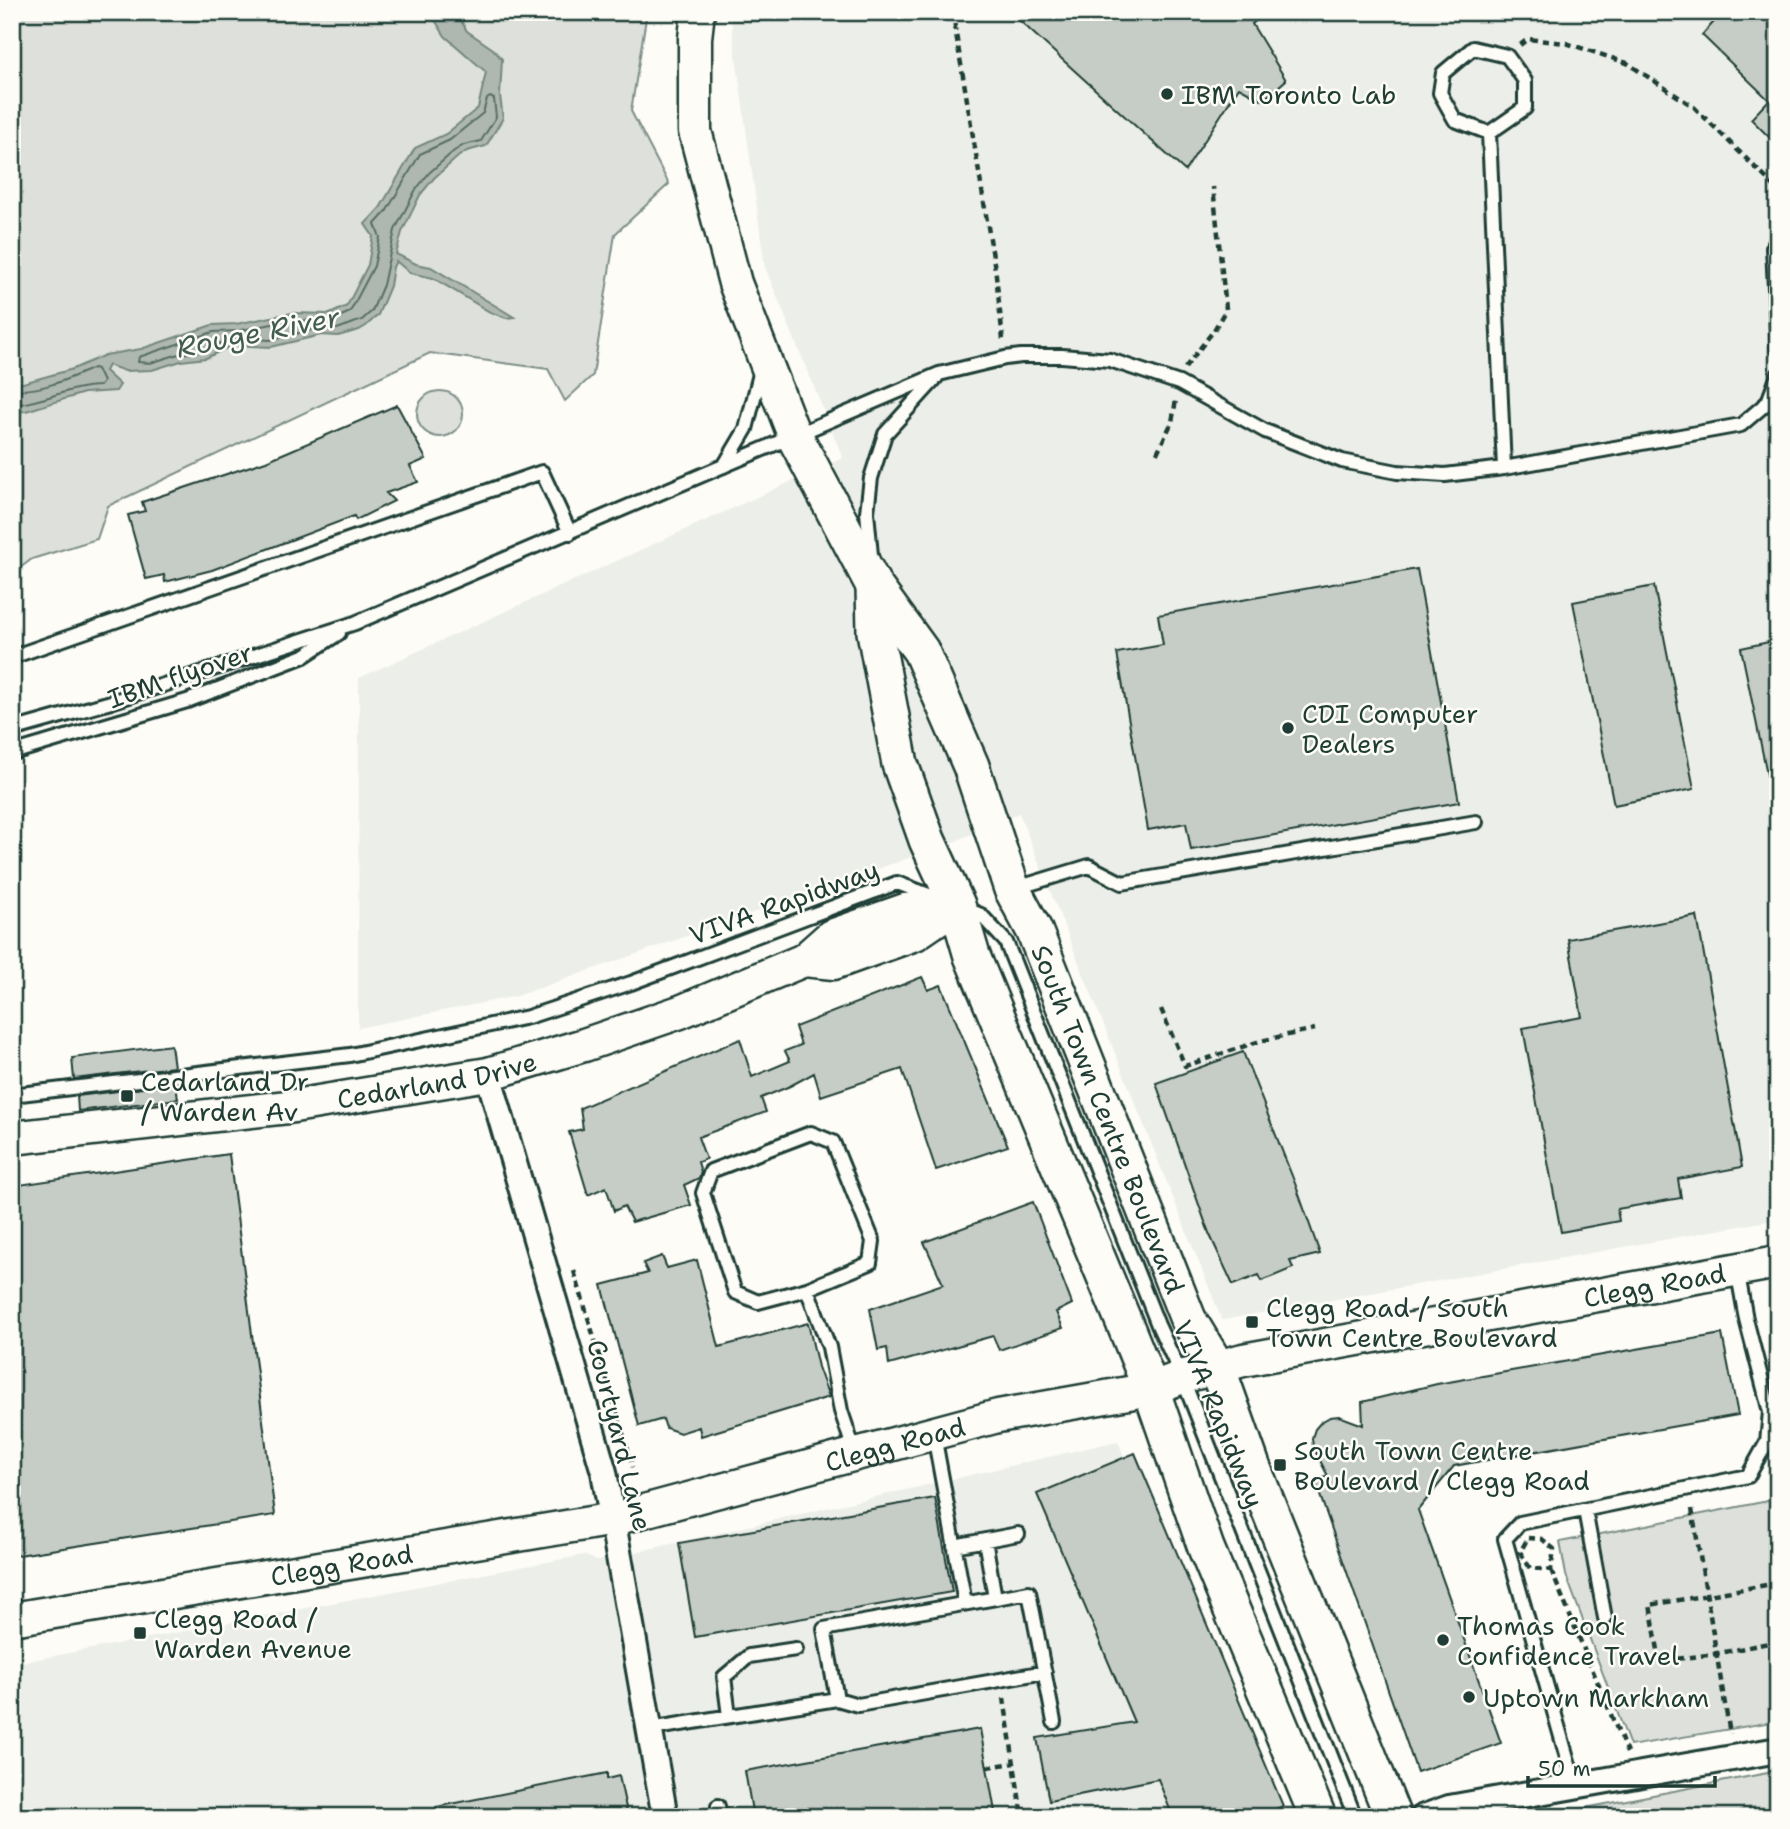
<svg xmlns="http://www.w3.org/2000/svg" width="1790" height="1829" font-family="'Shantell Sans',sans-serif">
<style>
.built{fill:#eceee9}
.green{fill:#dde0db;stroke:#7e8e88;stroke-width:2}
.water{fill:#aeb8b1;stroke:#75877f;stroke-width:2}
.lines{fill:none;stroke-linecap:round;stroke-linejoin:round}
.shore{stroke:#586e66;stroke-width:2}
.building{fill:#c6cdc7;stroke:#1f3d34;stroke-width:2}
.service-casing{stroke:#1f3d34;stroke-width:18}
.minor-casing{stroke:#1f3d34;stroke-width:30}
.tertiary-casing{stroke:#1f3d34;stroke-width:37}
.secondary-casing{stroke:#1f3d34;stroke-width:40}
.path{stroke:#1f3d34;stroke-width:4.5;stroke-dasharray:7 5;stroke-linecap:butt}
.service{stroke:#fdfcf7;stroke-width:12}
.minor{stroke:#fdfcf7;stroke-width:24}
.tertiary{stroke:#fdfcf7;stroke-width:32}
.secondary{stroke:#fdfcf7;stroke-width:35}
.poi-dot{fill:#1f3d34;stroke:#fdfcf7;stroke-width:2.5}
.labels{text-anchor:middle;dominant-baseline:central;stroke-width:5;stroke-linejoin:round;paint-order:stroke}
.poi-label{font-size:26px;fill:#1f3d34;stroke:#fdfcf7;text-anchor:start}
.street-label{font-size:26px;fill:#1f3d34;stroke:#fdfcf7}
.water-label{font-size:28px;font-style:italic;fill:#435c53;stroke:#fdfcf7}
</style>
<rect width="100%" height="100%" fill="#fdfcf7"/>
<filter id="ink" filterUnits="userSpaceOnUse"><feTurbulence type="fractalNoise" baseFrequency=".0143" numOctaves="2"/><feDisplacementMap in="SourceGraphic" scale="14" xChannelSelector="R" yChannelSelector="G"/><feConvolveMatrix kernelMatrix="1 2 1 2 8 2 1 2 1" color-interpolation-filters="sRGB"/></filter>
<g filter="url(#ink)">
<path class="built" d="M 730,12 L 1778,12 L 1778,1219 L 1222,1320 L 1019,813 L 951,843 L 517,996 L 358,1028 L 359,678 L 843,458 L 765,267 Z
M 1118,1441 L 1265,1817 L 12,1817 L 12,1664 L 584,1555 L 597,1561 Z"/>
<path class="green" d="M 12,12 L 647,12 L 631,111 L 669,184 L 615,234 L 593,375 L 565,401 L 548,369 L 430,353 L 108,506 L 97,539 L 32,559 L 12,574 Z
M417 414a23 23 0 1 1 46 0a23 23 0 1 1-46 0Z
M 1778,1499 L 1778,1721 L 1630,1746 L 1566,1575 L 1560,1542 Z
M 1778,1771 L 1778,1817 L 1538,1817 Z"/>
<path class="water" d="M 430,12 L 456,12 L 467,31 L 493,49 L 502,59 L 500,96 L 503,118 L 486,146 L 467,151 L 459,156 L 434,178 L 420,195 L 402,232 L 396,254 L 416,264 L 431,267 L 514,317 L 506,318 L 490,312 L 433,278 L 410,273 L 396,261 L 393,267 L 390,286 L 378,315 L 366,326 L 359,330 L 338,336 L 321,335 L 271,347 L 233,345 L 206,358 L 181,361 L 152,370 L 125,371 L 108,365 L 105,371 L 120,385 L 116,391 L 84,393 L 26,411 L 12,412 L 12,382 L 23,383 L 73,369 L 105,355 L 141,349 L 212,325 L 236,324 L 292,313 L 330,314 L 347,306 L 368,265 L 373,236 L 365,224 L 380,208 L 415,148 L 446,134 L 478,108 L 486,72 L 445,36 Z"/>
<g class="lines">
<path class="shore" d="M 490,97 L 494,99 L 496,117 L 481,141 L 464,145 L 454,151 L 429,173 L 415,191 L 395,230 L 383,285 L 372,311 L 362,320 L 337,329 L 320,328 L 270,340 L 232,338 L 204,351 L 179,354 L 150,363 L 138,362 L 139,357 L 213,332 L 237,331 L 292,320 L 330,321 L 350,312 L 374,266 L 380,237 L 375,224 L 386,212 L 420,154 L 450,140 L 483,113 L 487,99 Z
M 12,389 C 39,393 70,378 94,368 L 97,369 L 103,382 L 100,386 C 69,386 43,403 12,405"/>
</g>
<path class="building" d="M 1010,12 L 1266,12 L 1252,24 L 1286,80 L 1263,100 L 1239,87 L 1185,171 Z
M 1723,12 L 1778,12 L 1778,146 L 1751,119 L 1769,100 L 1702,35 Z
M 397,405 L 426,459 L 410,466 L 418,482 L 386,493 L 394,501 L 356,520 L 354,516 L 212,570 L 165,582 L 164,575 L 146,579 L 128,515 L 145,511 L 142,502 L 266,461 Z
M 1417,569 L 1459,802 L 1191,850 L 1186,823 L 1148,830 L 1117,653 L 1163,645 L 1158,615 Z
M 1654,586 L 1694,789 L 1614,805 L 1573,602 Z
M 1778,640 L 1778,783 L 1769,784 L 1741,648 Z
M 1697,916 L 1742,1167 L 1678,1179 L 1681,1198 L 1617,1209 L 1619,1221 L 1561,1232 L 1523,1028 L 1582,1017 L 1568,939 Z
M 922,977 L 928,990 L 941,985 L 1008,1146 L 936,1170 L 902,1069 L 821,1096 L 814,1073 L 790,1086 L 761,1098 L 766,1112 L 698,1137 L 706,1159 L 698,1162 L 701,1172 L 699,1178 L 684,1185 L 691,1205 L 632,1222 L 624,1206 L 614,1211 L 606,1187 L 588,1195 L 569,1132 L 583,1129 L 580,1108 L 740,1039 L 752,1077 L 790,1061 L 785,1051 L 801,1045 L 795,1027 Z
M 171,1045 L 174,1067 L 74,1079 L 72,1058 Z
M 1243,1052 L 1296,1186 L 1320,1254 L 1290,1261 L 1293,1268 L 1262,1281 L 1259,1275 L 1233,1285 L 1209,1233 L 1156,1083 Z
M 176,1084 L 178,1099 L 78,1111 L 77,1096 Z
M 229,1154 L 275,1515 L 12,1556 L 12,1186 Z
M 1033,1202 L 1072,1304 L 1056,1312 L 1063,1328 L 999,1350 L 993,1336 L 889,1365 L 887,1348 L 878,1350 L 870,1309 L 943,1284 L 924,1242 Z
M 662,1256 L 667,1268 L 697,1260 L 719,1347 L 808,1323 L 818,1367 L 829,1397 L 701,1436 L 699,1427 L 680,1433 L 666,1428 L 663,1419 L 639,1426 L 602,1285 L 648,1273 L 643,1263 Z
M 1722,1334 L 1738,1415 L 1454,1466 L 1418,1510 L 1501,1743 L 1417,1772 L 1315,1481 L 1328,1476 L 1313,1447 L 1312,1438 L 1315,1429 L 1321,1422 L 1330,1417 L 1339,1416 L 1363,1425 L 1362,1402 L 1437,1384 Z
M 1135,1453 L 1283,1806 L 1257,1817 L 1173,1817 L 1158,1779 L 1049,1801 L 1037,1738 L 1134,1722 L 1037,1494 Z
M 935,1498 L 952,1592 L 695,1637 L 679,1543 Z
M 980,1729 L 996,1817 L 753,1817 L 745,1771 Z
M 607,1773 L 607,1779 L 619,1776 L 628,1817 L 437,1817 L 436,1807 Z"/>
<g class="lines">
<defs>
<path id="service" d="M 1489,133 L 1455,120 L 1440,93 L 1443,73 L 1473,48 L 1507,56 L 1525,81 L 1525,108 L 1489,133 L 1504,468
M 1778,237 L 1773,248 L 1778,350
M 724,466 L 746,429 L 761,370
M 871,555 L 867,512 L 871,478 L 885,434 L 936,378
M 12,657 L 542,472 L 570,533
M 12,730 L 111,702 L 355,623 L 939,374 L 1005,358 L 1021,356 L 1062,356 L 1110,360 L 1179,383 L 1265,431 L 1342,461 L 1397,472 L 1445,475 L 1504,468 L 1741,425 L 1768,402 L 1778,375
M 12,753 L 187,701 L 304,656 L 339,633
M 1013,889 L 1089,866 L 1122,883 L 1476,822
M 964,908 L 981,915 L 1006,942 L 1158,1325 L 1182,1377 L 1355,1817
M 12,1095 L 350,1055 L 528,1017 L 631,983 L 897,883 L 937,898
M 811,1133 L 833,1142 L 873,1241 L 870,1263 L 807,1289 L 758,1302 L 735,1292 L 703,1193 L 711,1171 Z
M 807,1289 L 829,1347 L 841,1411 L 855,1453
M 934,1435 L 965,1603
M 1585,1510 L 1605,1618
M 985,1540 L 995,1598
M 954,1546 L 1018,1534
M 837,1699 L 824,1629 L 1029,1592 L 1054,1722
M 729,1716 L 724,1677 L 749,1656 L 796,1649
M 650,1729 L 837,1699 L 858,1705 L 1045,1672
M 1575,1786 L 1505,1539 L 1520,1523 L 1748,1476 L 1767,1442 L 1770,1412 L 1746,1319 L 1737,1269
M 718,1806 L 720,1817"/>
<path id="minor" d="M 488,1074 L 604,1472 L 665,1817
M 1424,1817 L 1449,1808 L 1778,1750"/>
<g id="tertiary">
<path d="M 698,12 L 695,38 L 695,131 L 735,283 L 794,435"/>
<path d="M 804,960 L 834,963 L 915,934 L 956,906"/>
<path id="s1" d="M 12,1138 L 288,1107 L 488,1074 L 584,1045 L 680,1012 L 804,960 L 831,936 L 905,910 L 957,905"/>
<path id="s2" d="M 12,1619 L 614,1519 L 998,1416 L 1151,1389 L 1182,1377 L 1243,1360 L 1778,1262"/>
</g>
<g id="secondary">
<path id="s3" d="M 794,435 L 874,586 L 921,651 L 971,766 L 1012,889 L 1034,930 L 1188,1319 L 1217,1367 L 1252,1466 L 1393,1817"/>
<path d="M 874,586 L 875,632 L 900,764 L 927,840 L 957,905 L 972,956 L 1128,1332 L 1151,1389 L 1206,1548 L 1318,1817"/>
</g>
</defs>
<use href="#service" class="service-casing"/>
<use href="#minor" class="minor-casing"/>
<use href="#tertiary" class="tertiary-casing"/>
<use href="#secondary" class="secondary-casing"/>
<path class="path" d="M 954,12 L 955,28 L 996,275 L 1003,340
M 1520,45 L 1528,39 L 1566,43 L 1627,63 L 1694,107 L 1778,190
M 1185,368 L 1214,330 L 1226,309 L 1213,187
M 1157,453 L 1172,422 L 1176,400
M 1161,1009 L 1185,1066 L 1260,1041 L 1315,1029
M 574,1271 L 633,1467
M 1772,1489 L 1778,1521
M 1692,1509 L 1730,1734
M 1528,1538 L 1542,1539 L 1554,1549 L 1551,1570 L 1530,1568 L 1520,1552 Z
M 1551,1570 L 1627,1753
M 1778,1583 L 1650,1605 L 1660,1661 L 1715,1654 L 1778,1641
M 1004,1698 L 1020,1803 L 1026,1817
M 987,1767 L 1014,1763"/>
<use href="#service" class="service"/>
<use href="#minor" class="minor"/>
<use href="#tertiary" class="tertiary"/>
<use href="#secondary" class="secondary"/>
</g>
</g>
<g class="poi-dot">
<circle cx="1167" cy="94" r="7"/>
<circle cx="1288" cy="728" r="7"/>
<rect x="120" y="1089" width="14" height="14" rx="3.5"/>
<rect x="1245" y="1315" width="14" height="14" rx="3.5"/>
<rect x="1273" y="1458" width="14" height="14" rx="3.5"/>
<rect x="133" y="1626" width="14" height="14" rx="3.5"/>
<circle cx="1443" cy="1640" r="7"/>
<circle cx="1469" cy="1697" r="7"/>
</g>
<g class="labels">
<g class="poi-label">
<text x="1181" y="94">IBM Toronto Lab</text>
<text x="1302" y="713">CDI Computer<tspan x="1302" dy="30">Dealers</tspan></text>
<text x="141" y="1081">Cedarland Dr<tspan x="141" dy="30">/ Warden Av</tspan></text>
<text x="1266" y="1307">Clegg Road / South<tspan x="1266" dy="30">Town Centre Boulevard</tspan></text>
<text x="1294" y="1450">South Town Centre<tspan x="1294" dy="30">Boulevard / Clegg Road</tspan></text>
<text x="154" y="1618">Clegg Road /<tspan x="154" dy="30">Warden Avenue</tspan></text>
<text x="1457" y="1625">Thomas Cook<tspan x="1457" dy="30">Confidence Travel</tspan></text>
<text x="1483" y="1697">Uptown Markham</text>
</g>
<g class="street-label">
<text transform="translate(180 675) rotate(-19)">IBM flyover</text>
<text transform="translate(784 902) rotate(-20)">VIVA Rapidway</text>
<text stroke="none"><textPath href="#s1" startOffset="429">Cedarland Drive</textPath></text>
<text stroke="none"><textPath href="#s3" startOffset="756">South Town Centre Boulevard</textPath></text>
<text stroke="none"><textPath href="#s2" startOffset="1678">Clegg Road</textPath></text>
<text transform="translate(1219 1414) rotate(68)">VIVA Rapidway</text>
<text transform="translate(620 1435) rotate(76)">Courtyard Lane</text>
<text stroke="none"><textPath href="#s2" startOffset="901">Clegg Road</textPath></text>
<text stroke="none"><textPath href="#s2" startOffset="334">Clegg Road</textPath></text>
</g>
<g class="water-label">
<text transform="translate(258 332) rotate(-11)">Rouge River</text>
</g>
</g>
<rect width="1790" height="1829" fill="none" stroke="#fdfcf7" stroke-width="42"/>
<rect x="21" y="21" width="1748" height="1787" fill="none" stroke="#1f3d34" stroke-width="2.5" filter="url(#ink)"/>
<path d="M1528 1776v10h187v-10" fill="none" stroke="#1f3d34" stroke-width="3.5"/>
<text x="1538" y="1776" font-size="21" fill="#1f3d34" stroke="#fdfcf7" stroke-width="5" paint-order="stroke">50 m</text>
</svg>
